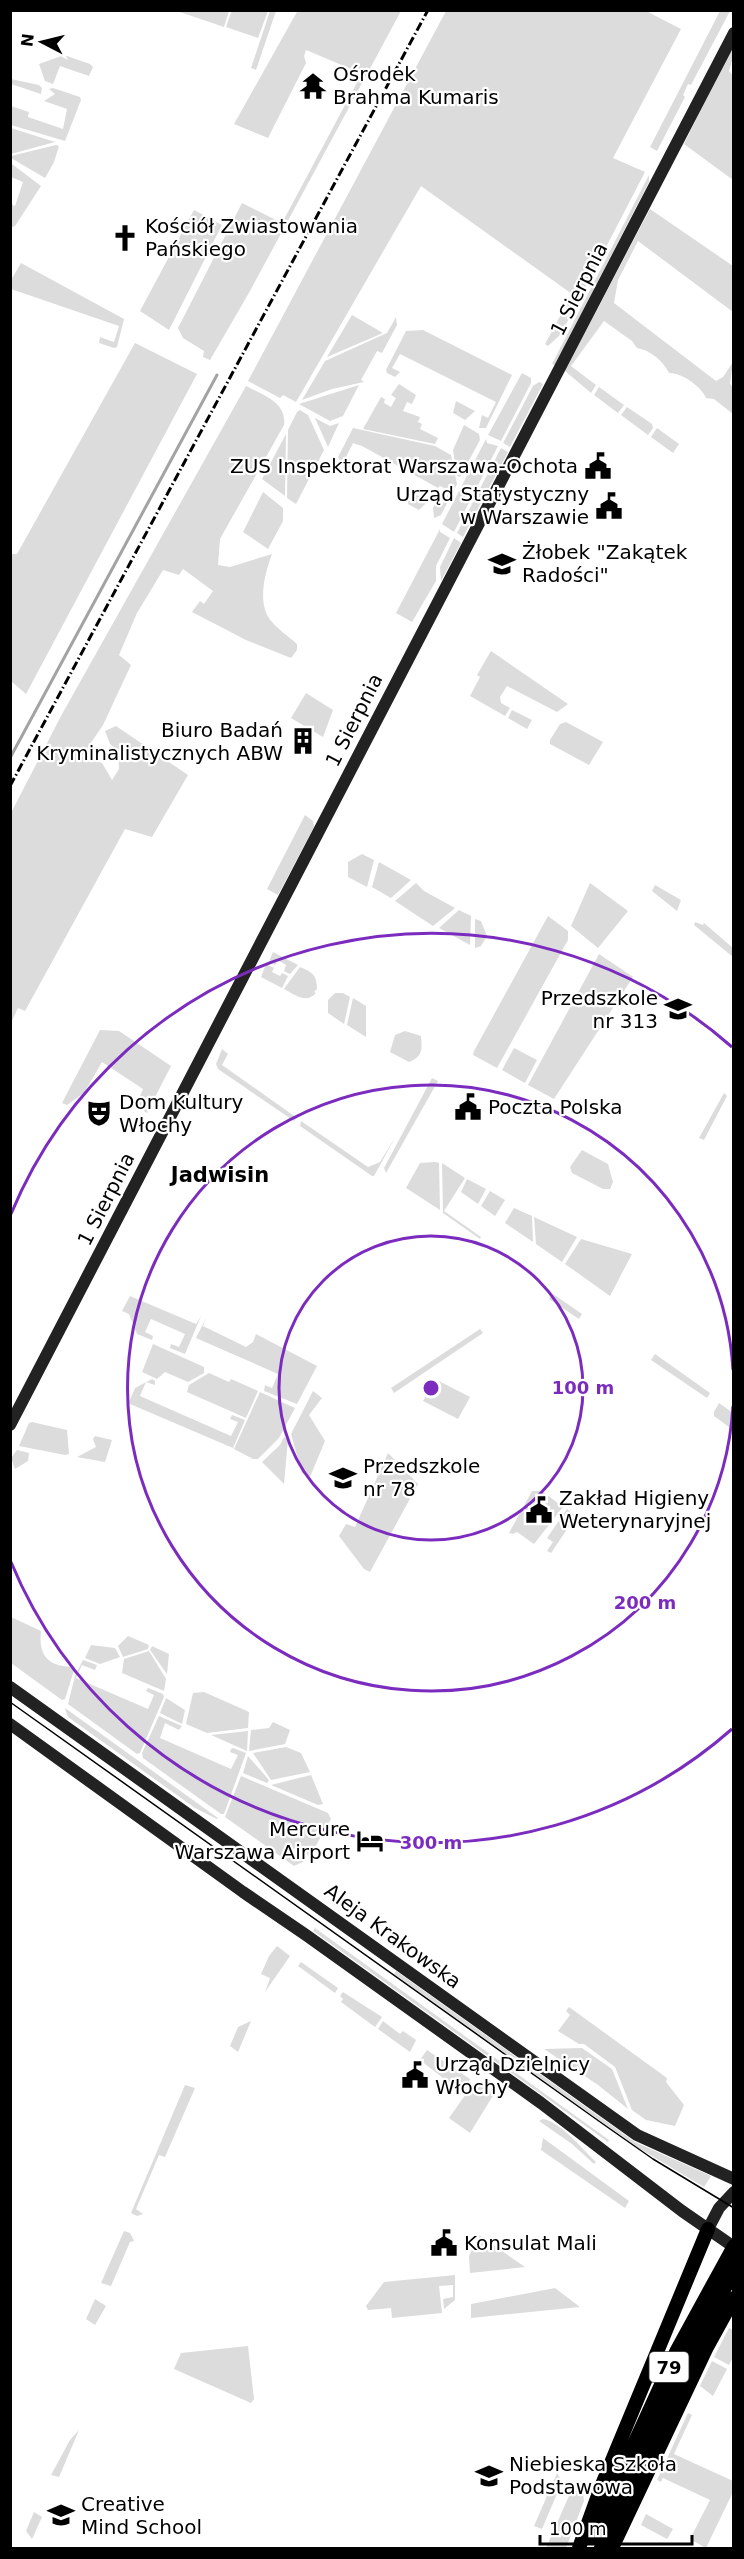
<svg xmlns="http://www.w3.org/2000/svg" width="744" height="2559" font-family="'DejaVu Sans',sans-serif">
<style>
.green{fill:#dcdcdc}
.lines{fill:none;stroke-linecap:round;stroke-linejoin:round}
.stream{stroke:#a3a3a3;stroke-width:3}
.secondary{stroke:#222;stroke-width:12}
.primary{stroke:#000;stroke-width:14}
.tram{stroke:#000;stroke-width:1.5}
.rail{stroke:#000;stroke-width:3;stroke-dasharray:9 3 1.5 3;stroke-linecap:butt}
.ring{fill:none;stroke:#7b2cbf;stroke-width:3}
.labels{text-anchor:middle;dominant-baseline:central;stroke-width:4.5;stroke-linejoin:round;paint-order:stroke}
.shield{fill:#fff;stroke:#4c4c4c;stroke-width:1.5}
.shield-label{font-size:18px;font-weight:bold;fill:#000}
.poi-label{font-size:20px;fill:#000;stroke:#fff;text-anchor:start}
.street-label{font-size:20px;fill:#000;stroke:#fff}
.neighbourhood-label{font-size:21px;font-weight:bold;fill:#000;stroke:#fff}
.centre{fill:#7b2cbf;stroke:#fff;stroke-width:3}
.ring-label{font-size:18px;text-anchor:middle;font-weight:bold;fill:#7b2cbf;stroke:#fff;stroke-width:4.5;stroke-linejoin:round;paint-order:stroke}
</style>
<rect width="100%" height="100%" fill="#fff"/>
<path class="green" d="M 232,10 L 268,11 L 258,38 L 226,27 Z
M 298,10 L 401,11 L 250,291 L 210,360 L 203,357 L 204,351 L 183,338 L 178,328 L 242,203 L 282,223 L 360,77 L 363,74 L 306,50 L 304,56 L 306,63 L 268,138 L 234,124 Z
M 177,11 L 229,11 L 224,27 Z
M 270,11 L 276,11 L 256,70 L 251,68 Z
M 446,11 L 646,11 L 681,29 L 613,158 L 645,172 L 561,334 L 548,346 L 545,344 L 572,294 L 421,186 L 296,402 L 283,395 L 280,398 L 248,381 Z
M 720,11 L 730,11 L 691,85 L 688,84 L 683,95 L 685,97 L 657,151 L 650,147 Z
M 733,45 L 733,57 L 729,71 L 734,77 L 733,180 L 684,144 Z
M 64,55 L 90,64 L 93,67 L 89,76 L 60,66 L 53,84 L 45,81 L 39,64 Z
M 11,79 L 39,85 L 42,88 L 41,94 L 11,84 Z
M 53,88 L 80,97 L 81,100 L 65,141 L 11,125 L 11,106 L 29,112 L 28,117 L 63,129 L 67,109 L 44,101 L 55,94 L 49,89 Z
M 11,128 L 55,142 L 11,154 Z
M 56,145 L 59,146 L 54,162 L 45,178 L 11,158 L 11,156 Z
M 12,164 L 41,186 L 15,226 L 12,227 L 11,204 L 15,206 L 23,182 L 11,177 Z
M 649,175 L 649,182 L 555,365 L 552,364 Z
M 650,209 L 733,266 L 733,312 L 638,241 L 618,280 L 614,303 L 716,381 L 723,377 L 733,362 L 730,384 L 733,387 L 733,414 L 714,399 L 706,398 C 702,387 681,372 669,373 C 663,361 650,350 637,348 L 632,341 L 604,321 L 571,366 L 596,385 L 591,393 L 565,371 Z
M 194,210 L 222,225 L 169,330 L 140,311 Z
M 21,263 L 124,319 L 117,347 L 114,348 L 99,343 L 100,337 L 114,342 L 119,326 L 11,289 L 11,280 Z
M 352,315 L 383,333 L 327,357 Z
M 396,317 L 397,325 L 382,353 L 377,351 L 361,380 L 364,382 L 332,389 L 302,400 L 325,361 L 387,333 Z
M 423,330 L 512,375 L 486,428 L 479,428 L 482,415 L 488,418 L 496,402 L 400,354 L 392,368 L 400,372 L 395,377 L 387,373 L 386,370 L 406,331 Z
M 135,343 L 197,374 L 26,694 L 11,681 L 11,554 L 17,554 Z
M 522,373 L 531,378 L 531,383 L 501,441 L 488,435 Z
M 539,382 L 543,384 L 510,447 L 503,443 L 533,386 Z
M 399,384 L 416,395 L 412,404 L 407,402 L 403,411 L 420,417 L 418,422 L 422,424 L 420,429 L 438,438 L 435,444 L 363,429 L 381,397 L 385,399 L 384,403 L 391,407 L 396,398 L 391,395 Z
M 359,385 L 343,416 L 330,421 L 299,404 Z
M 246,386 C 263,395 287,402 284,425 L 220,539 L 218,565 L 230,567 L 272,554 C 265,573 256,605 272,622 C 279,630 289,637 297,644 L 297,650 L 291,658 L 246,640 L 192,612 L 200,601 L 204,604 L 213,591 L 183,569 L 179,575 L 163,570 L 137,613 L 119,655 L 131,665 L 103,725 L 82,756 L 102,763 L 112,780 L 119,769 L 118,751 L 110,744 L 105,731 L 116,726 L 188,775 L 152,837 L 125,829 L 25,1011 L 18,1008 L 11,1023 L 11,813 L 61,716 Z
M 599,387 L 624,405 L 618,413 L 594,395 Z
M 456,401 L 475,411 L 465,420 L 453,413 Z
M 627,407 L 652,424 L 653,428 L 648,435 L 621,415 Z
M 300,410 L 308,415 L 324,450 L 296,504 L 287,498 L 288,430 L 297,412 Z
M 315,418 L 330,426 L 339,423 L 328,447 Z
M 464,425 L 479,434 L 480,440 L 460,477 L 457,476 L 453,450 Z
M 353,428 L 435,446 L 451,455 L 457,484 L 441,515 L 434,518 L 433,508 L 435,504 L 441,507 L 450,491 L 440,486 L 438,488 L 362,446 L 353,443 L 346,457 L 354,462 L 349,467 L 342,464 L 338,457 Z
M 657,428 L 679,444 L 673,453 L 651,437 Z
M 286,434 L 285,496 L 262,479 Z
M 486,439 L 487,443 L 498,446 L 454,532 L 442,524 Z
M 501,448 L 508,452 L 463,537 L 457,533 Z
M 409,491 L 428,501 L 419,510 L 408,504 Z
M 263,492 L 283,508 L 283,521 L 268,549 L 243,532 Z
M 440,529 L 440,532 L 450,538 L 436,566 L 436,581 L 412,622 L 396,613 Z
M 454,538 L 461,543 L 441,581 L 440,567 Z
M 491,651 L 568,704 L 557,712 L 507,686 L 500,697 L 501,703 L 510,708 L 505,716 L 470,696 L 480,677 L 477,675 Z
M 306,693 L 333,710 L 323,737 L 291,718 Z
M 512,710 L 532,720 L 527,729 L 508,718 Z
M 566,722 L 603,742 L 589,765 L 550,744 L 550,740 L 560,724 Z
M 305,815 L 313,821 L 314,827 L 278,895 L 267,889 Z
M 362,854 L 374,860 L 367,887 L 348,877 L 348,862 Z
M 379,862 L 411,880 L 391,898 L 372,887 Z
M 416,883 L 424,891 L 455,908 L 433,926 L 395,901 Z
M 590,883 L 628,911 L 598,948 L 571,926 Z
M 655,885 L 681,900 L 677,911 L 652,891 Z
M 459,910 L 471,916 L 470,945 L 439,928 Z
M 548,916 L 568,931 L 568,940 L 497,1068 L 473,1055 L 474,1051 Z
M 475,919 L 481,921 L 487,936 L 481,946 L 475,948 Z
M 695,922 L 703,925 L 704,923 L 733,948 L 733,957 L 694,925 Z
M 273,952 L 298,965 L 290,974 L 284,971 L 286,965 L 278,960 L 275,965 L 269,962 Z
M 599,954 L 633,977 L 554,1099 L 528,1085 Z
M 266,964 L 274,968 L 272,972 L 280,976 L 282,973 L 288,976 L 282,988 L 261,977 Z
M 300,967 C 312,972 317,975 317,989 L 314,992 L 316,993 C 306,1004 295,995 284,989 Z
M 335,993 L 343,993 L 350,997 L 344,1024 L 328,1013 L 328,1000 Z
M 353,998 L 366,1006 L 366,1037 L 347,1025 Z
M 100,1030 L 119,1031 L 171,1066 L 147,1113 L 136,1106 L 143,1089 L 102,1062 L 84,1093 L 67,1105 L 62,1103 Z
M 405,1031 L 421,1036 C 422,1050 423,1056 409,1062 L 390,1052 L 395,1035 Z
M 514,1048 L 537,1060 L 525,1083 L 502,1070 Z
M 222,1049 L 228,1054 L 222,1065 L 297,1118 L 294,1121 L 218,1069 L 216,1064 Z
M 432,1078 L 438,1081 L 386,1173 L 384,1168 Z
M 724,1093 L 727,1096 L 704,1140 L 699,1138 Z
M 301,1121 L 368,1167 L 380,1162 L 396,1136 L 374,1176 L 372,1176 L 300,1126 Z
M 582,1150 L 608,1164 L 613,1182 L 610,1189 L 603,1189 L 572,1173 L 570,1167 Z
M 435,1162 L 439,1163 L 440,1210 L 406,1188 L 420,1163 Z
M 442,1163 L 465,1178 L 444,1211 L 481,1237 L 480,1239 L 443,1213 Z
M 467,1179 L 486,1189 L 478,1204 L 461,1192 Z
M 490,1191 L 505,1200 L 495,1216 L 481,1206 Z
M 514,1208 L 532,1216 L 533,1242 L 505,1223 Z
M 534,1217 L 577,1237 L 562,1262 L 536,1244 Z
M 581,1239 L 632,1254 L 610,1296 L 565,1264 Z
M 553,1294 L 582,1314 L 579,1319 L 549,1299 Z
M 130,1296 L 196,1324 L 201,1316 L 185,1354 L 170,1348 L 171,1344 L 179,1347 L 185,1334 L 151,1319 L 145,1332 L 153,1336 L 152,1340 L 137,1334 L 129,1314 L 122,1311 Z
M 206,1318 L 203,1326 L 246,1347 L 253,1342 L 256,1334 L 317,1366 L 297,1404 L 264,1391 L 265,1385 L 272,1388 L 278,1374 L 196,1338 Z
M 480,1329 L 483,1333 L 394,1393 L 391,1388 Z
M 153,1344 L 204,1367 L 204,1373 L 188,1382 L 165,1372 L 157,1379 L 142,1372 Z
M 655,1354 L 710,1393 L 707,1398 L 651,1360 Z
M 209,1373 L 229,1382 L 231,1379 L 258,1391 L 246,1418 L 187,1392 L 189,1385 Z
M 152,1379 L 155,1381 L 155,1385 L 146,1382 L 140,1396 L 231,1436 L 238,1422 L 230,1419 L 232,1415 L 245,1420 L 233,1448 L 130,1404 L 129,1402 L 135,1388 Z
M 435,1379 L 470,1397 L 458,1419 L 423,1401 Z
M 313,1391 L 322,1398 L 309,1415 L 325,1441 L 310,1477 L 302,1473 L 291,1434 Z
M 260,1392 L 295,1408 L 279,1438 L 258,1459 L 253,1459 L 234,1449 Z
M 719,1403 L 733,1413 L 733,1430 L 714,1416 L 714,1412 Z
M 32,1422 L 67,1430 L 69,1454 L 65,1455 L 19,1446 L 29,1423 Z
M 95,1436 L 112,1440 L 105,1462 L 77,1457 L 96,1447 L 93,1439 Z
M 284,1437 L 288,1439 L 284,1484 L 262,1462 L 280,1445 Z
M 17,1450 L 29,1453 L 28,1461 L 15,1469 L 11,1458 Z
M 388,1453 L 418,1484 L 370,1572 L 364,1569 L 339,1536 L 346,1524 L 355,1527 Z
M 532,1491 L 542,1491 L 563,1507 L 534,1544 L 517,1532 L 513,1534 L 509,1533 Z
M 567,1509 L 576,1516 L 551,1553 L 547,1551 L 553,1542 L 547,1538 Z
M 11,1617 L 41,1631 C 38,1658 50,1667 75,1667 L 65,1699 L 62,1700 L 11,1663 Z
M 128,1636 L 149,1645 L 148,1649 L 123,1657 L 118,1646 Z
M 91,1645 L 115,1648 L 120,1657 L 100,1664 L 85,1658 Z
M 152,1646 L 169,1654 L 167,1674 L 150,1650 Z
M 149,1651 L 166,1679 L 164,1691 L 122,1673 L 124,1659 Z
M 83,1660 L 97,1665 L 95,1670 L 82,1665 L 76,1678 L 148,1709 L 154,1695 L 146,1691 L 148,1688 L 163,1694 L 164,1697 L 140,1753 L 137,1754 L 68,1704 L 75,1676 Z
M 204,1692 L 249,1712 L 248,1728 L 207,1733 L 186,1724 L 193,1693 Z
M 166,1698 L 185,1710 L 182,1724 L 160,1713 Z
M 65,1708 L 218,1818 L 217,1819 L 195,1808 L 68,1717 Z
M 159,1716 L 182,1726 L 179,1730 L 165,1723 L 160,1738 L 231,1769 L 238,1755 L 230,1752 L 231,1749 L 233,1748 L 246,1753 L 224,1814 L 221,1814 L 143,1758 L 142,1753 Z
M 273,1722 L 290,1730 L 285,1744 L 249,1751 L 251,1730 L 269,1728 Z
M 248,1731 L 247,1751 L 211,1735 Z
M 286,1747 L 301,1753 L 310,1772 L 271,1780 L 253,1753 Z
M 248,1756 L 269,1780 L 267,1783 L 243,1773 Z
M 311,1775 L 323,1804 L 318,1805 L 271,1785 Z
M 241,1776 L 328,1813 L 331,1819 L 310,1856 L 306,1854 L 307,1851 L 297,1844 L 292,1852 L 301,1859 L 303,1857 L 307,1860 L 294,1866 L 225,1817 Z
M 315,1928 L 609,2140 L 608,2142 L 313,1931 Z
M 277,1946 L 290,1956 L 265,1992 L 270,1978 L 261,1974 L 269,1956 Z
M 301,1962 L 338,1988 L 335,1993 L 298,1966 Z
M 396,1971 L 635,2142 L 711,2176 L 704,2187 L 637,2147 L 394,1974 Z
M 343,1992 L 382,2017 L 375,2027 L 341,2002 L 343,1999 L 340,1996 Z
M 569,2007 L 667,2078 L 666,2082 L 684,2105 L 675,2126 L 646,2120 L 632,2110 L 615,2067 L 584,2044 L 579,2044 L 558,2031 L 570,2015 L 566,2011 Z
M 251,2021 L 238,2052 L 230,2046 L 238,2027 Z
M 383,2021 L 400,2034 L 403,2031 L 416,2040 L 410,2052 L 378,2029 Z
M 582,2048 L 612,2069 L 628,2109 L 598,2085 L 544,2049 Z
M 427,2050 L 470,2079 L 462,2093 L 420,2060 Z
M 473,2084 L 478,2084 L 494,2094 L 470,2133 L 449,2118 Z
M 185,2085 L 195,2088 L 165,2157 L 159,2155 L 136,2209 L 143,2214 L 137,2216 L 131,2213 Z
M 543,2119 C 560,2121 583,2150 596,2162 L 594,2164 L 572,2144 L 539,2121 Z
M 543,2138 L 629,2201 L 625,2208 L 541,2150 Z
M 124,2231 L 130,2233 L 134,2241 L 130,2242 L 111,2286 L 101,2283 Z
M 479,2235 L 525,2267 L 470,2273 L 469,2256 Z
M 455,2275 L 455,2300 L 444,2309 L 443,2299 L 453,2297 L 453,2285 L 439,2286 L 442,2313 L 392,2318 L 391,2308 L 368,2310 L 366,2306 L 384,2282 Z
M 555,2288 L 580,2307 L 471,2318 L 471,2304 Z
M 95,2299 L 106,2306 L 95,2325 L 86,2319 Z
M 729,2328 L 734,2330 L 733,2357 L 729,2365 L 714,2357 Z
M 248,2346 L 254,2399 L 251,2403 L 174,2369 L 181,2353 Z
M 712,2361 L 727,2369 L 713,2396 L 700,2386 Z
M 688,2413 L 692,2415 L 674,2454 L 733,2481 L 733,2492 L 706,2548 L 690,2539 L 710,2500 L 663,2478 L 661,2482 L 657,2480 Z
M 79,2430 L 59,2477 L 51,2475 L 70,2440 Z
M 557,2473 L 562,2482 L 542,2529 L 534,2526 Z
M 577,2484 L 582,2486 L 584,2501 L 566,2548 L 546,2548 L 572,2489 Z
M 34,2512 L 42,2517 L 32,2539 L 26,2531 Z
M 646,2514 L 673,2529 L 667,2539 L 641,2525 Z"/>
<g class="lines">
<path class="stream" d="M 10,758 L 217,375"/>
<path class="secondary" d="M 10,1425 L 734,33
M 10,1687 L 637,2135 L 734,2179
M 10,1724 L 243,1892 L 306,1935 L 541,2103 L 682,2211 L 734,2247
M 708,2229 L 719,2208 L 734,2192"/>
<path class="primary" d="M 591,2538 L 677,2350 L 734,2246
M 579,2548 L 601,2487 L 708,2229
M 601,2548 L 688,2356 L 734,2271
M 612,2548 L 707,2347 L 734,2298"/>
<path class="tram" d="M 10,1702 L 603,2124 L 653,2159 L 734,2208"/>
<path class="rail" d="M 10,786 L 428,10"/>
</g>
<g class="ring">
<circle cx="431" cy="1388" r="152"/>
<path d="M733 1406A303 303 0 1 1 733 1370"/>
<path d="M732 1729A455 455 0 0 1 11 1562M11 1214A455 455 0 0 1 732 1047"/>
</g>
<defs>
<symbol id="temple-bare" viewBox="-9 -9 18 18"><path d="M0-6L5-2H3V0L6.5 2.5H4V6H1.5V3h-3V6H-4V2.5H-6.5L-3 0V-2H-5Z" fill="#000" stroke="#fff" stroke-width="2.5" paint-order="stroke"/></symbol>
<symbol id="church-bare" viewBox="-9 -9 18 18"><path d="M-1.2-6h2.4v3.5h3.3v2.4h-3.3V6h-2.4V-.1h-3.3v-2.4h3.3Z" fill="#000" stroke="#fff" stroke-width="2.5" paint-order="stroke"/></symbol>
<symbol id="civic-bare" viewBox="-9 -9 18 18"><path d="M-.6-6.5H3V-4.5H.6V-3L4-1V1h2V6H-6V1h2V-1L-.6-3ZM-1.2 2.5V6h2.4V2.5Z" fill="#000" stroke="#fff" stroke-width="2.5" paint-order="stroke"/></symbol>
<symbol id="school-bare" viewBox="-9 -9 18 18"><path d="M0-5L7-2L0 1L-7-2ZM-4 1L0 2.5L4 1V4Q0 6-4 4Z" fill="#000" stroke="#fff" stroke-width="2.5" paint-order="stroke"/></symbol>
<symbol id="building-bare" viewBox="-9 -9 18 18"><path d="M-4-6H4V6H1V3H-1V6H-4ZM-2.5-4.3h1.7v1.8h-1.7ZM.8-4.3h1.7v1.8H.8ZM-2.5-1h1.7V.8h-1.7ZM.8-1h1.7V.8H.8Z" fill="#000" stroke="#fff" stroke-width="2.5" paint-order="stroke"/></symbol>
<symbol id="theatre-bare" viewBox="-9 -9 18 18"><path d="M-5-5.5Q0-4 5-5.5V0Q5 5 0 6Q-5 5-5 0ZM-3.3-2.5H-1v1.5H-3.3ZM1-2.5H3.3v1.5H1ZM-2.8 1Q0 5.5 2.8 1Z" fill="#000" stroke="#fff" stroke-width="2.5" paint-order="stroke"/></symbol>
<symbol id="hotel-bare" viewBox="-9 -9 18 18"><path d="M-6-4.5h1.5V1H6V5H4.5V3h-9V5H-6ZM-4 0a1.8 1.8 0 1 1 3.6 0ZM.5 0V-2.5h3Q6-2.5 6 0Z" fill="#000" stroke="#fff" stroke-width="2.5" paint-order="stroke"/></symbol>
</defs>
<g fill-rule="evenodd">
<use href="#temple-bare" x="294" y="67" width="38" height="38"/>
<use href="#church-bare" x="106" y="219" width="38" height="38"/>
<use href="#civic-bare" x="579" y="447" width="38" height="38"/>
<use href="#civic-bare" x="590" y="487" width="38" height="38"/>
<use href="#school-bare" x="483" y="545" width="38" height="38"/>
<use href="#building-bare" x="284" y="722" width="38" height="38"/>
<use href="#school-bare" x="659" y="990" width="38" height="38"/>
<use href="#civic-bare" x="449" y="1088" width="38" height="38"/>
<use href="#theatre-bare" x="80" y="1094" width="38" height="38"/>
<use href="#school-bare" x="324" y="1459" width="38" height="38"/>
<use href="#civic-bare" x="520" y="1491" width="38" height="38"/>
<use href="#hotel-bare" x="351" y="1822" width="38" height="38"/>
<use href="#civic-bare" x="396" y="2056" width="38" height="38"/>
<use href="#civic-bare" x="425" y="2224" width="38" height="38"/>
<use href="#school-bare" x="470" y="2457" width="38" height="38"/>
<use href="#school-bare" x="42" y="2496" width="38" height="38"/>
</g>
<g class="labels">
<rect class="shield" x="649.5" y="2352" width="39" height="30" rx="4.5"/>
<g class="shield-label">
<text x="669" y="2367">79</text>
</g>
<g class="poi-label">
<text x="333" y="74">Ośrodek<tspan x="333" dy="23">Brahma Kumaris</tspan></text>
<text x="145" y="226">Kościół Zwiastowania<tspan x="145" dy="23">Pańskiego</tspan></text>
<text x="578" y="466" text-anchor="end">ZUS Inspektorat Warszawa-Ochota</text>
<text x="589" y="494" text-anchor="end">Urząd Statystyczny<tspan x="589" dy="23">w Warszawie</tspan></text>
<text x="522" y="552">Żłobek "Zakątek<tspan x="522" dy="23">Radości"</tspan></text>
<text x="283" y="730" text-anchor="end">Biuro Badań<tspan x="283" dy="23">Kryminalistycznych ABW</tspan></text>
<text x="658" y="998" text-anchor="end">Przedszkole<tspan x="658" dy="23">nr 313</tspan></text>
<text x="119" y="1102">Dom Kultury<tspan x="119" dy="23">Włochy</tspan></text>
<text x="488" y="1107">Poczta Polska</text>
<text x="363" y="1466">Przedszkole<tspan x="363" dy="23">nr 78</tspan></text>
<text x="559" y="1498">Zakład Higieny<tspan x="559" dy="23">Weterynaryjnej</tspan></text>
<text x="350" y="1829" text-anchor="end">Mercure<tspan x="350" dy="23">Warszawa Airport</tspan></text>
<text x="435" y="2064">Urząd Dzielnicy<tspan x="435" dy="23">Włochy</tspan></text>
<text x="464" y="2243">Konsulat Mali</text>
<text x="509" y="2464">Niebieska Szkoła<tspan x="509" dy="23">Podstawowa</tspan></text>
<text x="81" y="2504">Creative<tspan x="81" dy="23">Mind School</tspan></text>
</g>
<g class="street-label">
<text transform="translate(579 289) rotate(-63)">1 Sierpnia</text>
<text transform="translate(354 720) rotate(-63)">1 Sierpnia</text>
<text transform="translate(106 1199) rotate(-63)">1 Sierpnia</text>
<text transform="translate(393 1936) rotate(36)">Aleja Krakowska</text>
</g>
<g class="neighbourhood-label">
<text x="220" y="1175">Jadwisin</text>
</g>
</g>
<circle cx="431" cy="1388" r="9" class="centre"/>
<g class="ring-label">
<text x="583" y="1394">100 m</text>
<text x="645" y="1609">200 m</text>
<text x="431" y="1849">300 m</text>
</g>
<rect width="744" height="2559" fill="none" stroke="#000000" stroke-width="24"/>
<g transform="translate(42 42) rotate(277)" stroke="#ffffff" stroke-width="4.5" paint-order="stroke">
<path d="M0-4.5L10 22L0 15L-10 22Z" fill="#000000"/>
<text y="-9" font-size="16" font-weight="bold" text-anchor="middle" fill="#000000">N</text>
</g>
<path d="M540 2535v9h152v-9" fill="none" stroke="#000000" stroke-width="3"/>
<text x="549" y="2535" font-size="18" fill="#000000" stroke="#ffffff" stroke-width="4.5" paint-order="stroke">100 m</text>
</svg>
